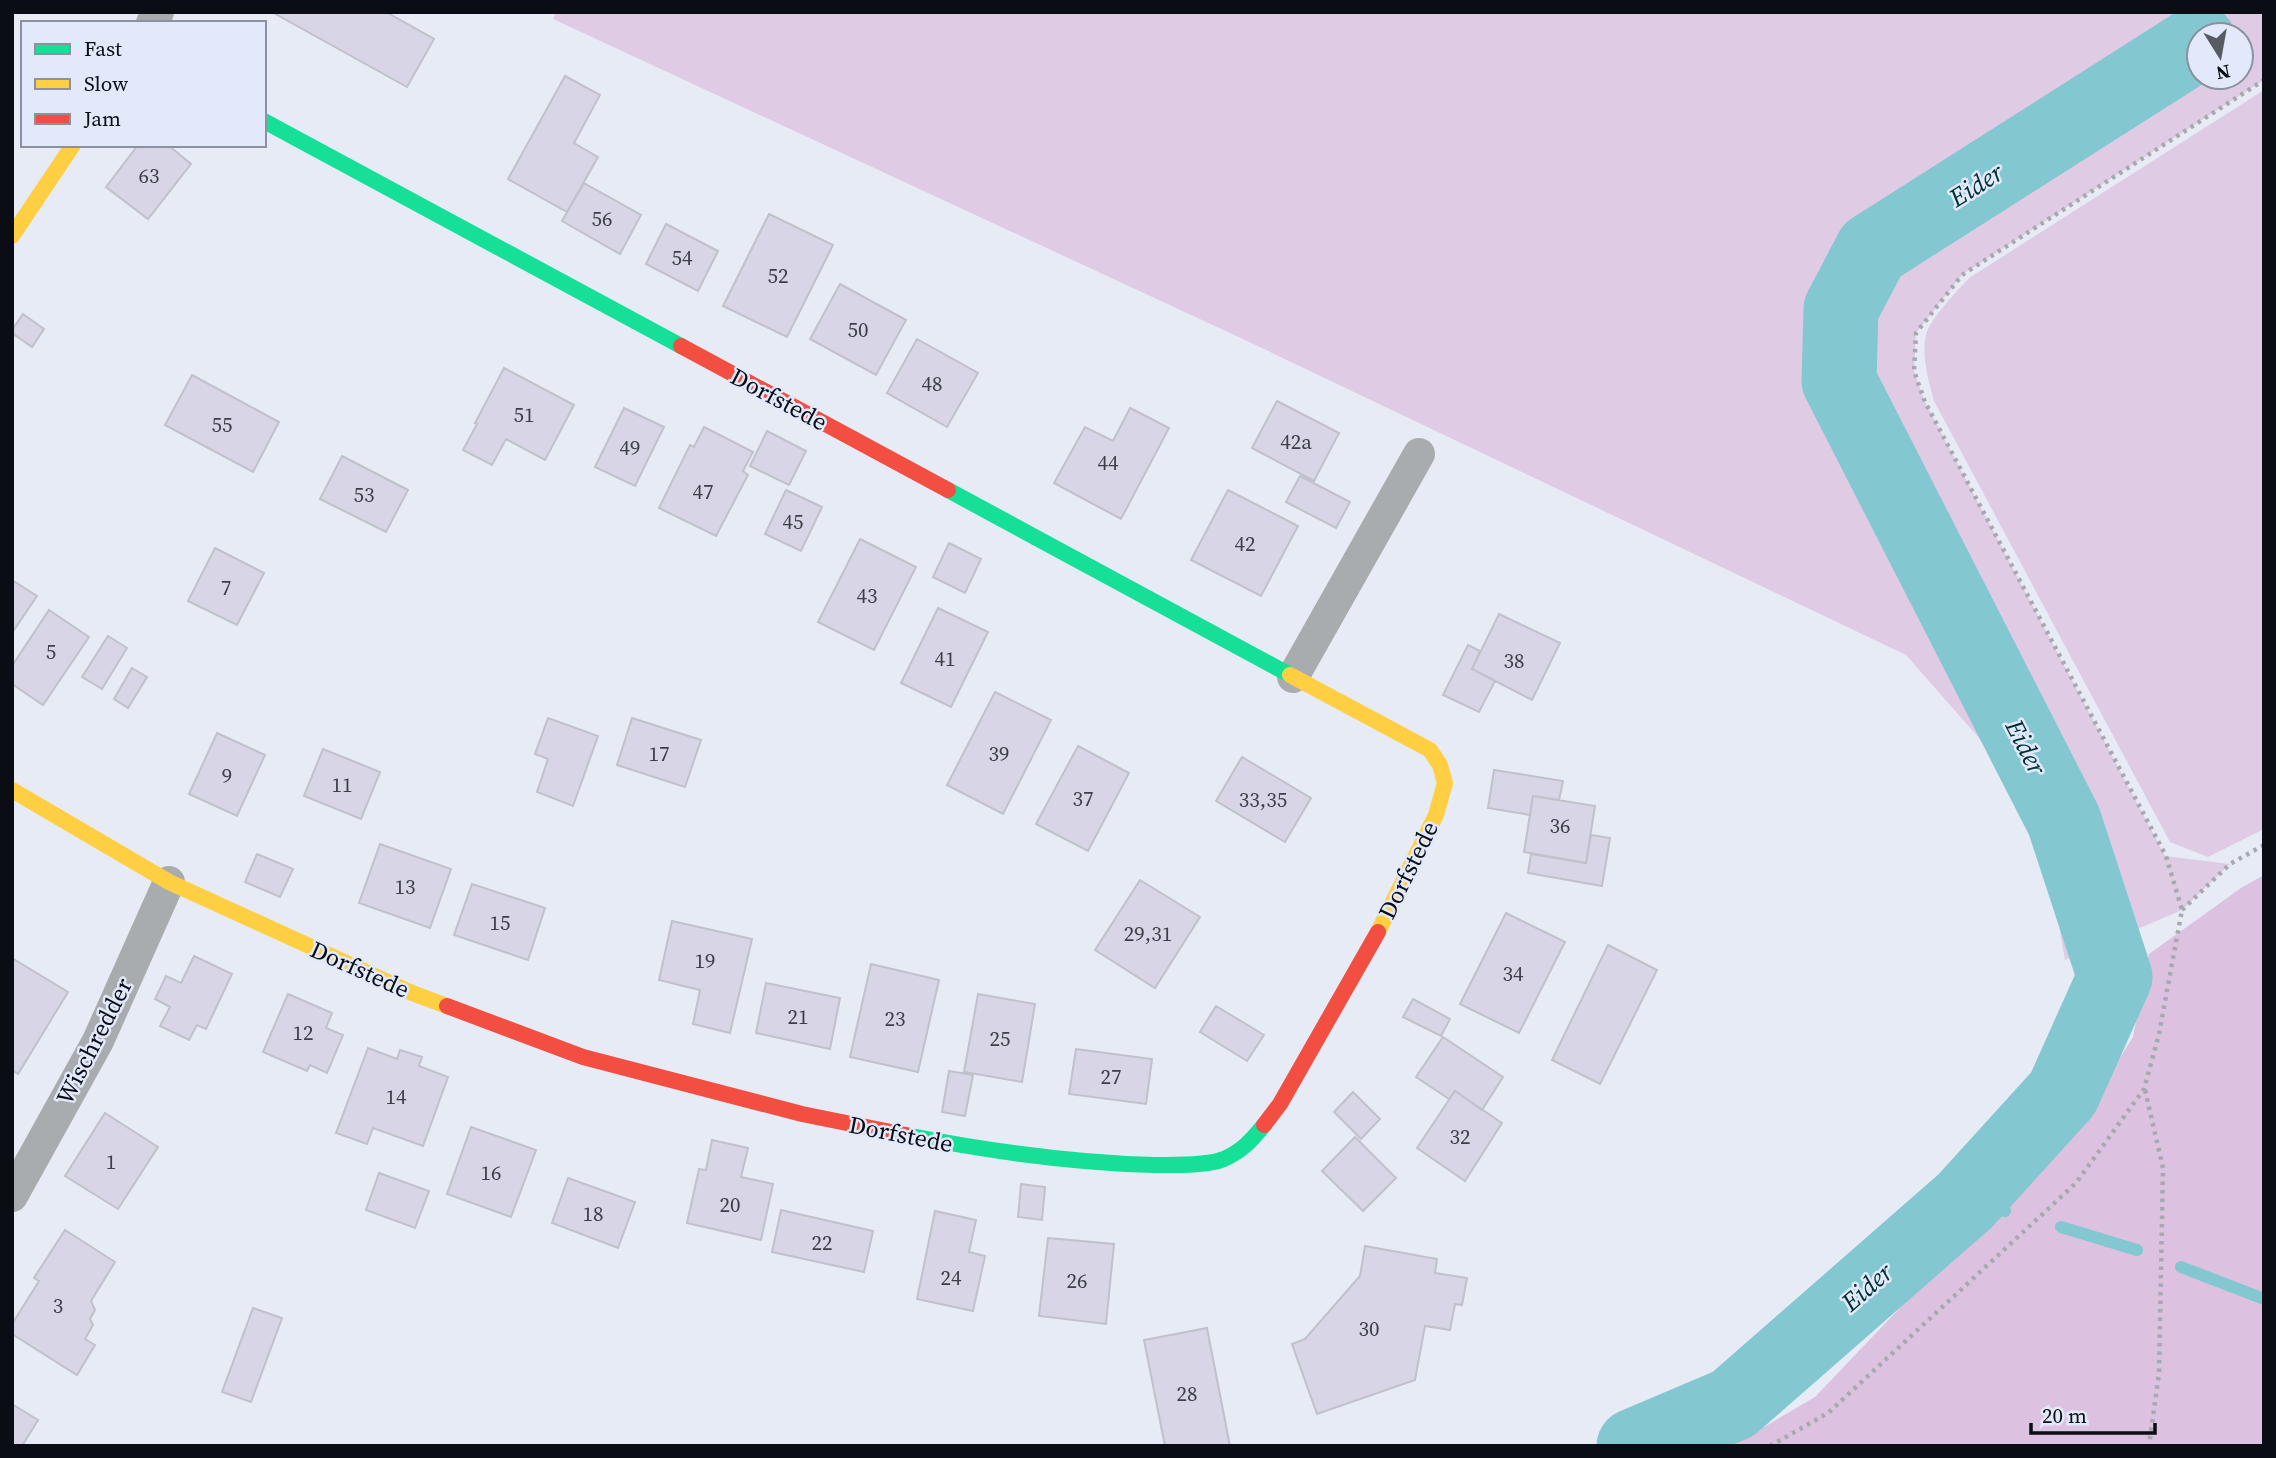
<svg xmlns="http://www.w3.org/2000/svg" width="2276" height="1458" font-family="'Source Serif 4',serif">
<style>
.green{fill:#e0cbe5;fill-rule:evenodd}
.forest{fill:#dcc1e1}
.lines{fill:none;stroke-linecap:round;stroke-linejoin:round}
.stream{stroke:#83c7d1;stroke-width:12}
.river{stroke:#83c7d1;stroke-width:75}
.building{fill:#d7d5e6;stroke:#c0c1ca;stroke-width:2}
.path{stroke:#a6aaae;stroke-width:4.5;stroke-dasharray:3.5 5;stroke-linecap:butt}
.street{stroke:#a8acaf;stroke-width:32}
.fast{stroke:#16e098;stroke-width:16}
.slow{stroke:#ffcf43;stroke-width:16}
.jam{stroke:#f24e42;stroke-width:16}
.labels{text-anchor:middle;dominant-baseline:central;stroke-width:5;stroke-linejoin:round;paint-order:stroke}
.number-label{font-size:21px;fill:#3d3f48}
.street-label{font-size:24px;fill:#0a0d14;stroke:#e1e9fb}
.water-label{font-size:26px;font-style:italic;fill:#003034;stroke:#e1e9fb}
</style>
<rect width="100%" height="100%" fill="#e7ebf5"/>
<path class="green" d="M 556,12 L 2264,12 L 2264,80 L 1962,275 L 1916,333 L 1914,371 L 1925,402 L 2165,856 L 2230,864 L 2182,910 L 2065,960 L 2038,805 L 1906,655 L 1245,340 L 553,19 ZM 2199,35 L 2241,35 L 2241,77 L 2199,77 Z
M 2264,90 L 2264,829 L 2208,857 L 2170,842 L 1934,401 C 1929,381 1921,357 1926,335 C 1929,320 1958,290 1969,278 Z"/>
<path class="forest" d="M 2264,875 L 2264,1446 L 1732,1446 L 1815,1397 L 2084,1115 L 2133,1037 L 2149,954 L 2241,888 Z"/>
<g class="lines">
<path class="stream" d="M 1965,1201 L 2005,1211
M 2061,1227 L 2137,1250
M 2181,1267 L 2264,1299"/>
<path class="river" d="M 1634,1446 L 1733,1404 L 1965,1201 L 2063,1093 L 2115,977 L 2064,821 L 1839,381 L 1841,309 L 1872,250 L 2199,42"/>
</g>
<path class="building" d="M 272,12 L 386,12 L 434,39 L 407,87 Z
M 565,76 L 600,95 L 574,143 L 598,157 L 567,212 L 508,179 Z
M 138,145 L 168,145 L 191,164 L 148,219 L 106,187 Z
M 584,183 L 641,215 L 620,254 L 562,221 Z
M 769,214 L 833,245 L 787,337 L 723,306 Z
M 666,224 L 718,251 L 698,291 L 646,264 Z
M 840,284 L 906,320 L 876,375 L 810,339 Z
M 23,314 L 44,329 L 32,347 L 12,333 L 12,330 Z
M 917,339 L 978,373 L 947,427 L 887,393 Z
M 504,368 L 574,405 L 545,460 L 506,439 L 492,465 L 463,450 L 477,424 L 475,423 Z
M 192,375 L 279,422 L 253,472 L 165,425 Z
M 1277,401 L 1339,433 L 1314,481 L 1252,448 Z
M 624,408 L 664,427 L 635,486 L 595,467 Z
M 1130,408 L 1169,428 L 1121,519 L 1054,483 L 1085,427 L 1113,441 Z
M 704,427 L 753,452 L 743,471 L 748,475 L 716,536 L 659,508 L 690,445 L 694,447 Z
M 767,431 L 806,451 L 789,485 L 750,466 Z
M 342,456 L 408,490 L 386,532 L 320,499 Z
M 1300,476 L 1350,502 L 1336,528 L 1286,502 Z
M 786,490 L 822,507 L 801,551 L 765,534 Z
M 1228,490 L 1298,526 L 1261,596 L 1191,560 Z
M 860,539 L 916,567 L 874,650 L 818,622 Z
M 949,543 L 981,559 L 965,593 L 933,577 Z
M 215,548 L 264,573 L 237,625 L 188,601 Z
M 12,580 L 37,596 L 12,633 Z
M 938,608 L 988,632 L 951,707 L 901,683 Z
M 49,610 L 89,637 L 43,705 L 12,684 L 12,666 Z
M 1499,614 L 1560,643 L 1532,700 L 1472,669 Z
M 108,636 L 127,648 L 102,689 L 82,677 Z
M 1468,645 L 1480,651 L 1472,669 L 1495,681 L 1479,712 L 1443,695 Z
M 132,668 L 147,677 L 128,708 L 114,699 Z
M 995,692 L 1051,720 L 1003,814 L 947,785 Z
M 548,718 L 598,736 L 573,806 L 537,792 L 548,759 L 535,754 Z
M 632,718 L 701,740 L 685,787 L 617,765 Z
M 217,733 L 265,755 L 237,816 L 189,794 Z
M 1078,746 L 1129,773 L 1088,851 L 1036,824 Z
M 323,749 L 380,772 L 361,819 L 304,796 Z
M 1242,757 L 1311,798 L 1285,842 L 1216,801 Z
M 1494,770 L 1563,781 L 1559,800 L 1533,796 L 1530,815 L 1488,808 Z
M 1533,796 L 1595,806 L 1586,863 L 1524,852 Z
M 1591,835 L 1610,838 L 1602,886 L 1528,873 L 1531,854 L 1586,863 Z
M 380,844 L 451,869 L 430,928 L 359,903 Z
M 257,854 L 293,869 L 280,897 L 245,882 Z
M 1140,880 L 1200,917 L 1155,988 L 1095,950 Z
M 472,884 L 545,908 L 528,960 L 454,935 Z
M 1506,913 L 1565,942 L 1519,1033 L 1460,1004 Z
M 672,921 L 752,939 L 730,1033 L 693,1024 L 700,990 L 659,980 Z
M 1608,945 L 1657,970 L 1600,1084 L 1552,1060 Z
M 194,956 L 232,974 L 206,1029 L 197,1025 L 189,1040 L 160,1026 L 170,1007 L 155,999 L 166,976 L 181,983 Z
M 12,958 L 68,992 L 18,1074 L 12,1070 Z
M 871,964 L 939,980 L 918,1072 L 850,1057 Z
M 766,983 L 840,998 L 830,1049 L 756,1033 Z
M 288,994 L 332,1013 L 326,1028 L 343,1035 L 327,1073 L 310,1065 L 307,1071 L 263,1052 Z
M 978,994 L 1035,1004 L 1022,1082 L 964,1072 Z
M 1413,999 L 1450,1019 L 1441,1036 L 1403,1017 Z
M 1216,1006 L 1264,1035 L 1247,1061 L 1200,1032 Z
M 1443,1037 L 1503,1077 L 1482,1110 L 1455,1091 L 1449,1099 L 1416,1077 Z
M 368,1048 L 397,1059 L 400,1050 L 422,1057 L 419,1066 L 448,1077 L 423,1146 L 373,1128 L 367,1144 L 336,1133 Z
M 1076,1049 L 1152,1059 L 1146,1104 L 1069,1094 Z
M 949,1071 L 973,1075 L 965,1116 L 942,1112 Z
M 1455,1091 L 1502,1123 L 1465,1181 L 1417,1148 Z
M 1353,1092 L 1380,1119 L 1361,1139 L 1334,1112 Z
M 105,1113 L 158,1147 L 118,1209 L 65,1176 Z
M 471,1127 L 536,1150 L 511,1217 L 447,1194 Z
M 1355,1137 L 1396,1178 L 1363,1211 L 1322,1171 Z
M 712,1140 L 748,1148 L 741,1177 L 773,1184 L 761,1240 L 687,1223 L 699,1169 L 706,1170 Z
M 379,1173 L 429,1191 L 415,1228 L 366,1210 Z
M 568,1178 L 635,1202 L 618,1248 L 552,1223 Z
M 1021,1184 L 1045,1187 L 1042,1220 L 1018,1217 Z
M 781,1210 L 873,1231 L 864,1272 L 772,1252 Z
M 935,1211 L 976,1220 L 969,1252 L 985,1256 L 973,1311 L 917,1299 Z
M 65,1230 L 115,1262 L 91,1301 L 95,1310 L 90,1319 L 93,1325 L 85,1339 L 95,1345 L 77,1375 L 12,1334 L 12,1324 L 39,1281 L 34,1278 Z
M 1048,1238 L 1114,1244 L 1106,1324 L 1039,1316 Z
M 1365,1246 L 1437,1259 L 1435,1273 L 1467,1278 L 1462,1305 L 1455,1304 L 1450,1330 L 1425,1326 L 1415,1380 L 1317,1414 L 1292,1344 L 1305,1339 L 1360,1276 Z
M 253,1308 L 282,1318 L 251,1402 L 222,1392 Z
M 1207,1328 L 1230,1446 L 1165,1446 L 1144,1340 Z
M 12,1404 L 38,1420 L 22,1446 L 12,1446 Z"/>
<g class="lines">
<path class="path" d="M 2182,910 L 2230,864 L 2264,845
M 2145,1090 L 2163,1168 L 2159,1373 L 2149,1446
M 1770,1446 L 1828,1413 L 2076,1183 L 2144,1089 L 2159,1034 L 2182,910 L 2166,856 L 1925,402 L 1914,371 L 1916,333 L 1962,275 L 2264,80"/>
<path class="street" d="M 152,23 L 158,12
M 1293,677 L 1419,454
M 12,1196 L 98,1041 L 169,882"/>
<path class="fast" d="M 264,121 L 681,346
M 948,490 L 1290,675
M 906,1135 C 988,1151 1072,1163 1155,1165 C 1174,1165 1207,1166 1224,1159 C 1242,1151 1252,1140 1264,1125"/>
<path class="slow" d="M 12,236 L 73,145
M 1290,675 L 1430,750 L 1440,765 L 1445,783 L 1436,815 L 1378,932
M 12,790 L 169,882 L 412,993 L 447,1006"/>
<path class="jam" d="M 681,346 L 948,490
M 447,1006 L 583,1057 L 802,1114 L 906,1135
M 1264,1125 L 1280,1104 L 1378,932"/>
</g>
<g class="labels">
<g class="number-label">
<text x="149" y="175">63</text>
<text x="602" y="218">56</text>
<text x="682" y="257">54</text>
<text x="778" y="275">52</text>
<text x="858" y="329">50</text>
<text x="932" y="383">48</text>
<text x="524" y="414">51</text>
<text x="222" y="424">55</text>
<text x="1296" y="441">42a</text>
<text x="630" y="447">49</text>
<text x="1108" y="462">44</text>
<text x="703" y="491">47</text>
<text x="364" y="494">53</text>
<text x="793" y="521">45</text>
<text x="1245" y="543">42</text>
<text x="226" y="587">7</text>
<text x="867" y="595">43</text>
<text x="51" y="651">5</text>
<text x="945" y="658">41</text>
<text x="1514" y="660">38</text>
<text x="659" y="753">17</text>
<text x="999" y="753">39</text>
<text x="227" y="775">9</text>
<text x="342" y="784">11</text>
<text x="1083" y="798">37</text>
<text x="1263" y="799">33,35</text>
<text x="1560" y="825">36</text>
<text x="405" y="886">13</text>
<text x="500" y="922">15</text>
<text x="1148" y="933">29,31</text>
<text x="705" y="960">19</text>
<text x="1513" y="973">34</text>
<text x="798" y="1016">21</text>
<text x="895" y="1018">23</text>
<text x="303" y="1032">12</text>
<text x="1000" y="1038">25</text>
<text x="1111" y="1076">27</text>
<text x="396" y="1096">14</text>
<text x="1460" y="1136">32</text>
<text x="111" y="1161">1</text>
<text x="491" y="1172">16</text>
<text x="730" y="1204">20</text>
<text x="593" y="1213">18</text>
<text x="822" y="1242">22</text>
<text x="951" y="1277">24</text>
<text x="1077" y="1280">26</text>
<text x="58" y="1305">3</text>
<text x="1369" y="1328">30</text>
<text x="1187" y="1393">28</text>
</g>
<g class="street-label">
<text transform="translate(779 399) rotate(28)">Dorfstede</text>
<text transform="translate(1408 870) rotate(-64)">Dorfstede</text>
<text transform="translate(360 969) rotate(24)">Dorfstede</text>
<text transform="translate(94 1041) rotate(-63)">Wischredder</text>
<text transform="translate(901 1134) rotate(11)">Dorfstede</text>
</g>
<g class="water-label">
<text transform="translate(1976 185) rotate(-32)">Eider</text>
<text transform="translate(2026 747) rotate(63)">Eider</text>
<text transform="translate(1867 1287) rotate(-41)">Eider</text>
</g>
</g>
<rect width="2276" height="1458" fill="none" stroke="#0a0d14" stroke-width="28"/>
<rect x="21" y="21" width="245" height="126" fill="#e1e9fb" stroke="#8b919f" stroke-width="2"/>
<rect x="35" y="44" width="35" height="10" fill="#16e098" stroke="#8b919f" stroke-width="2"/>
<text x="84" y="56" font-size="21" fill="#0a0d14">Fast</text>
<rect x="35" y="79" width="35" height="10" fill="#ffcf43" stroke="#8b919f" stroke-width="2"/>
<text x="84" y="91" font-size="21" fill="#0a0d14">Slow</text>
<rect x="35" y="114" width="35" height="10" fill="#f24e42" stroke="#8b919f" stroke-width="2"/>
<text x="84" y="126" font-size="21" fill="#0a0d14">Jam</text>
<g transform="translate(2220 56) rotate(169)"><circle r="33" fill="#e1e9fb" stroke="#8b919f" stroke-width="2"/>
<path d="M0-5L12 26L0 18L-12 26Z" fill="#575b63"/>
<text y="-10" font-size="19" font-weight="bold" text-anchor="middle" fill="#0a0d14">N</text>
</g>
<path d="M2031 1423v10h124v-10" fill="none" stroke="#0a0d14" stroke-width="3.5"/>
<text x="2042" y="1423" font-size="21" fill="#0a0d14" stroke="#e1e9fb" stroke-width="5" paint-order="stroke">20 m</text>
</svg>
